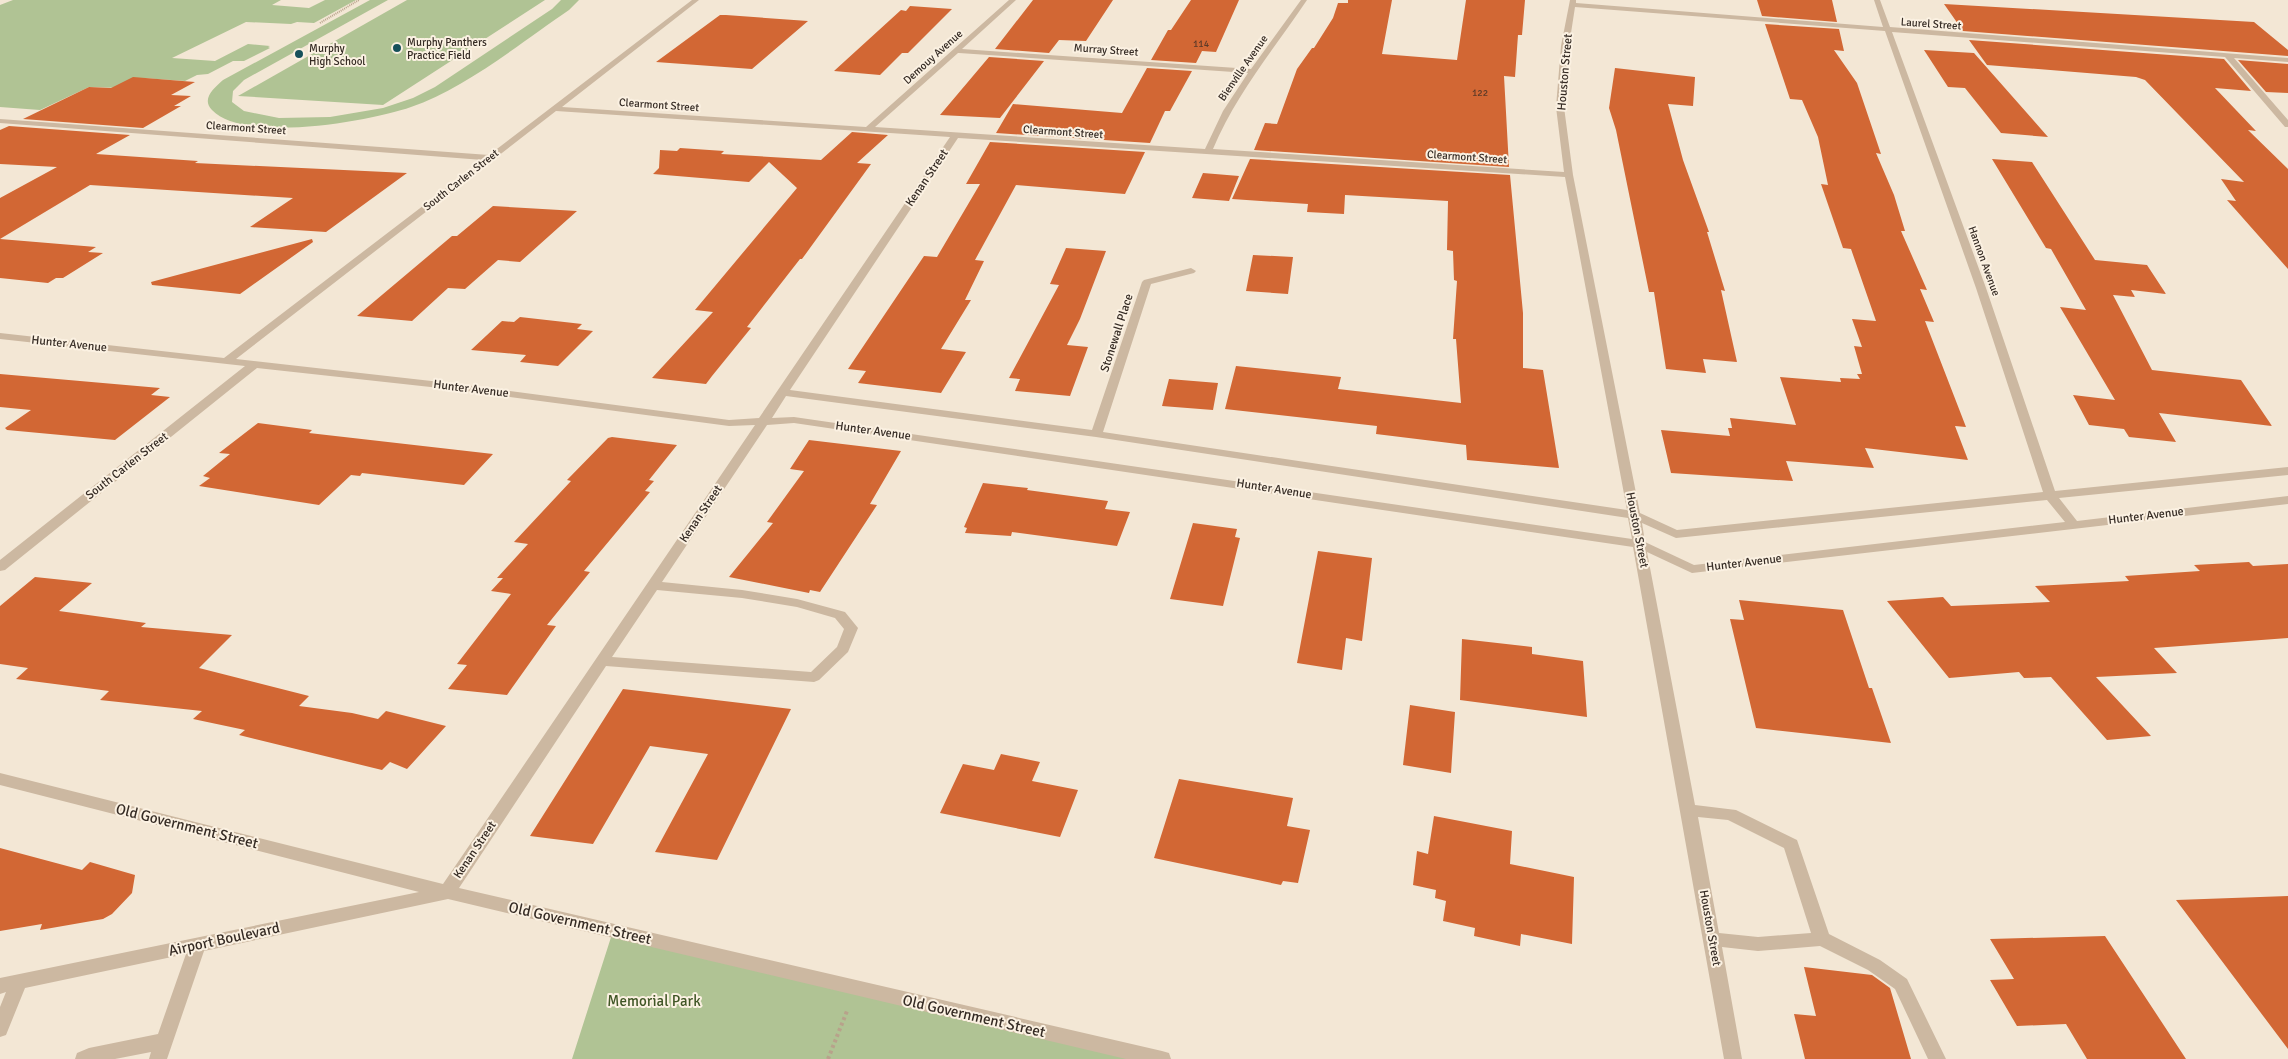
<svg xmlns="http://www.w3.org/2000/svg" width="2288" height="1059" font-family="Signika,sans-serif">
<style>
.green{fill:#b0c394}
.building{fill:#d26734}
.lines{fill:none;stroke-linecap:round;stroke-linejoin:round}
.path-far1{stroke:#b8a28b;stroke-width:2;stroke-dasharray:1 1;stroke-linecap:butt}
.path{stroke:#b8a28b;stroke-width:4;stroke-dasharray:3 3;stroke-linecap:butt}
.minor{fill:#ccb8a1;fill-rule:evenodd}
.poi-dot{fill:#16505a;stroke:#fbf1e2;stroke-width:2}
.labels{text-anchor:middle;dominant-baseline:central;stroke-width:4;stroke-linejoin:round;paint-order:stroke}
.number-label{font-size:10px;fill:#5c3a28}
.far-street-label{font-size:11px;fill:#352b24;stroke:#fbf1e2}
.far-poi-label{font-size:11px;fill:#352b24;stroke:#fbf1e2;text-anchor:start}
.street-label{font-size:12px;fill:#352b24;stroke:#fbf1e2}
.near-street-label{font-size:15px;fill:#352b24;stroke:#fbf1e2}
.near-park-label{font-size:15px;fill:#405626;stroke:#fbf1e2}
</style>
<rect width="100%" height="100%" fill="#f3e7d5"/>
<path class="green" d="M 13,0 L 281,0 L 272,5 L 309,8 L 325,0 L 356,0 L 314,23 L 297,22 L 291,24 L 246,22 L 172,58 L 215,61 L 248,44 L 270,46 L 268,47 L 270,48 L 244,61 L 233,61 L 208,74 L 197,75 L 185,81 L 143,78 L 122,88 L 89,87 L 40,110 L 0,107 L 0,5 Z
M 370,0 L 388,0 L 244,80 L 233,91 L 232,102 L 244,111 L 279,118 L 330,117 L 383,108 L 413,98 L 435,87 L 552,9 L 561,0 L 579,0 L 569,10 C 522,42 464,89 411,107 C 372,121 244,144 212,110 C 201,99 214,88 223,80 Z
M 407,0 L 545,0 L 383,105 L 238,96 Z
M 613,931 L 1162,1059 L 572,1059 Z"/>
<path class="building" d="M 1033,0 L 1113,0 L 1086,41 L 1059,40 L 1049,53 L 995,49 Z
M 1191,0 L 1239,0 L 1216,52 L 1202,51 L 1196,63 L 1151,60 L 1168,30 L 1171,30 Z
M 1348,0 L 1392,0 L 1382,54 L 1457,60 L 1466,0 L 1525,0 L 1522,35 L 1518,35 L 1515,77 L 1504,76 L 1509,167 L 1254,150 L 1265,123 L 1277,124 L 1297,69 L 1312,48 L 1314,48 L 1333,18 L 1338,3 L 1348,3 Z
M 1757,0 L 1832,0 L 1837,22 L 1762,16 Z
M 1944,4 L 2254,22 L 2288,50 L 2288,56 L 1963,31 Z
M 910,6 L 952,9 L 908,53 L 902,53 L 880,75 L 834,71 L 901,10 L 906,11 Z
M 720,15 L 726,15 L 808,21 L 752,69 L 656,62 Z
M 1765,24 L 1839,29 L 1844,51 L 1834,50 L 1857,83 L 1881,154 L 1876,153 L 1894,195 L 1905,231 L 1901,231 L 1927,290 L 1920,289 L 1934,322 L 1925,321 L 1966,427 L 1955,426 L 1968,460 L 1865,448 L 1874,468 L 1786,461 L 1793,481 L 1671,473 L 1661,430 L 1730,436 L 1728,428 L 1732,428 L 1730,418 L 1796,425 L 1780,377 L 1841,382 L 1840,378 L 1860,379 L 1857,374 L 1862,374 L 1854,346 L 1862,347 L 1852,319 L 1876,321 L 1851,249 L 1843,248 L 1821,184 L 1828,185 L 1818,137 L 1802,100 L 1790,99 Z
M 1969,40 L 2224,59 L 2251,91 L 2215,88 L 2256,131 L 2248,130 L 2288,169 L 2288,269 L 2227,200 L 2236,201 L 2221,179 L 2244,182 L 2145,80 L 2136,77 L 1987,65 Z
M 1924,50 L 1974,53 L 2048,137 L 2001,133 L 1965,88 L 1948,87 Z
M 989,57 L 1044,61 L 1000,118 L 940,115 Z
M 2238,60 L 2288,64 L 2288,93 L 2266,92 Z
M 1147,68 L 1192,71 L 1170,111 L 1165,111 L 1150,143 L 996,133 L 1013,104 L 1122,113 Z
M 1615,68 L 1695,77 L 1693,106 L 1668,104 L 1683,160 L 1709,232 L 1707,232 L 1725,291 L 1721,290 L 1737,362 L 1703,359 L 1706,373 L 1666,369 L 1654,292 L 1649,292 L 1616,130 L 1609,108 Z
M 133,77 L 195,82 L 171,95 L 191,96 L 174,106 L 181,106 L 143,128 L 23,119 L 89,87 L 111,88 Z
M 9,126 L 130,135 L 96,154 L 198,161 L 195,163 L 407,173 L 326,232 L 250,227 L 293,198 L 90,185 L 0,239 L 96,247 L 88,252 L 103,253 L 63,278 L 56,278 L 48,283 L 0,278 L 0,198 L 57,167 L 0,164 L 0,130 Z
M 852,132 L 888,135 L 857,163 L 871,164 L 802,259 L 800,259 L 747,327 L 751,328 L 712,376 L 706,384 L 652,378 L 713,312 L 695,310 L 797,188 L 769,162 L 749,182 L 653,174 L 659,168 L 660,150 L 677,151 L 680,148 L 724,151 L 721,154 L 821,160 Z
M 990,142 L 1145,152 L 1125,194 L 1016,185 L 975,260 L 984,261 L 965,300 L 971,300 L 941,349 L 966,352 L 941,393 L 858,383 L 866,371 L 848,369 L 924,256 L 937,257 L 980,184 L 966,184 Z
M 1250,159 L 1510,175 L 1523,313 L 1523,368 L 1543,370 L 1559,468 L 1467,460 L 1466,445 L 1376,434 L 1377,426 L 1225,409 L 1236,366 L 1341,377 L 1338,389 L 1461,403 L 1456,339 L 1453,339 L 1457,281 L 1454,280 L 1453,251 L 1447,250 L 1448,201 L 1345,195 L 1344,214 L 1307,212 L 1308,204 L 1232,199 Z
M 1992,159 L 2032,162 L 2095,260 L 2147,265 L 2166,294 L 2131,290 L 2135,297 L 2113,295 L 2152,370 L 2241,380 L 2272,426 L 2159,413 L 2176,442 L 2129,437 L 2124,429 L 2089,425 L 2073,395 L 2115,400 L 2060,307 L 2086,310 L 2051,249 L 2046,248 Z
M 1203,173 L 1239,176 L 1229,201 L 1192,198 Z
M 493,206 L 577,211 L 520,262 L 498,260 L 465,289 L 448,288 L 412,321 L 357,316 L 452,236 L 457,236 Z
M 312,239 L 313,242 L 240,294 L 152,285 L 151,282 Z
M 1066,248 L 1106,251 L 1080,319 L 1067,345 L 1088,347 L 1070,396 L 1015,391 L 1020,379 L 1009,378 L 1059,285 L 1050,284 Z
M 1253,255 L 1293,257 L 1288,294 L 1246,291 Z
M 520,317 L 582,324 L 577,329 L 593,331 L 558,366 L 520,362 L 526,355 L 471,350 L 502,321 L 514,322 Z
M 0,374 L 160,388 L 151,395 L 170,397 L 115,440 L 7,430 L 5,428 L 31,410 L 0,407 Z
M 1169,379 L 1218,383 L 1213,410 L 1162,406 Z
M 258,423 L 312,430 L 309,433 L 493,454 L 464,485 L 362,473 L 360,476 L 351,475 L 319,505 L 199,486 L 210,478 L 203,476 L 230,454 L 219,453 Z
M 612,437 L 677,445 L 649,480 L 654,481 L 645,491 L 650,492 L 584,571 L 590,572 L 547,625 L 556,626 L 507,695 L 448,689 L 467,665 L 457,664 L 511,594 L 491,591 L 503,578 L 497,578 L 528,544 L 514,542 L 571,481 L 567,480 L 608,438 Z
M 809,440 L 901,451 L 870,504 L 877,505 L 820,592 L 810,590 L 809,593 L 729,577 L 773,523 L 767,522 L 804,471 L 790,469 Z
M 983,483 L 1028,488 L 1027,490 L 1108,501 L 1105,509 L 1130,512 L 1117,546 L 1012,532 L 1011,536 L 965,533 L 967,528 L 964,527 Z
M 1193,523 L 1237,529 L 1235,537 L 1240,538 L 1223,606 L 1170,599 Z
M 1318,551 L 1372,558 L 1362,641 L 1346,638 L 1342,670 L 1297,663 Z
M 2249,562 L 2253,566 L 2288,564 L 2288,638 L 2154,648 L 2177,673 L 2096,677 L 2151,736 L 2107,740 L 2051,677 L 2024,678 L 2019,672 L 1949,678 L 1887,601 L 1943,597 L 1951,606 L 2050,602 L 2035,586 L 2129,581 L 2125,576 L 2200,571 L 2194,565 Z
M 35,577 L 92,583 L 59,611 L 146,623 L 141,627 L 232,635 L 199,668 L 309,696 L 299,706 L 352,713 L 378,719 L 386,711 L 446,726 L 407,769 L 390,762 L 382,770 L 239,735 L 245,730 L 193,719 L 202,711 L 100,700 L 109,691 L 16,679 L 28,668 L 0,664 L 0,606 Z
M 1739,600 L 1843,610 L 1869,688 L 1872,688 L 1891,743 L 1756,728 L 1730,619 L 1744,620 Z
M 1462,639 L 1532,647 L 1532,654 L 1583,661 L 1587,717 L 1460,700 Z
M 623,689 L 791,709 L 717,860 L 655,852 L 708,754 L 650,746 L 593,844 L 530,836 Z
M 1410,705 L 1455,712 L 1451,773 L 1403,765 Z
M 1001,754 L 1040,762 L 1032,781 L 1078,790 L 1060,837 L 940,813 L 963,764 L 994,770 Z
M 1179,779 L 1293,798 L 1287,826 L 1310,830 L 1298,883 L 1283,881 L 1281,885 L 1154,858 Z
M 1434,816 L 1512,831 L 1510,864 L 1574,877 L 1572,944 L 1521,934 L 1520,946 L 1474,936 L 1475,928 L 1443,921 L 1446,901 L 1435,898 L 1436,890 L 1413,885 L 1417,851 L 1428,854 Z
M 0,848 L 82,870 L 90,862 L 135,875 L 132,893 L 112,914 L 103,919 L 40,930 L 42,924 L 0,931 Z
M 2288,896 L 2288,1049 L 2176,900 Z
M 2105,936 L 2186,1059 L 2087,1059 L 2066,1024 L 2017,1026 L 1990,980 L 2014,979 L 1990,939 Z
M 1804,967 L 1872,975 L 1890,988 L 1911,1059 L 1805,1059 L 1794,1014 L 1816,1016 Z"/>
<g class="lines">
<path class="path-far1" d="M 320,23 L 359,0"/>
<path class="path" d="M 828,1059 L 847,1011"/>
<path class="minor" d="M 692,0 L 699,0 L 562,107 L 866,127 L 1009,0 L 1016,0 L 962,49 L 1251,69 L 1301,0 L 1307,0 C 1274,49 1236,94 1213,149 L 1564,172 L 1556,107 L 1561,46 L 1570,0 L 1576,0 L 1576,3 L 1883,27 L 1874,0 L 1880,0 L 1890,27 L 2288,58 L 2288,62 L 2234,58 L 2288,120 L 2288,127 L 2285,127 L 2225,57 L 1892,32 L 1986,288 L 2055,491 L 2288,467 L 2288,475 L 2059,498 L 2077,521 L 2288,496 L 2288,504 L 1692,573 L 1647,552 L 1695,805 L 1736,810 L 1797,840 L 1829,934 L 1880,960 L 1907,979 L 1946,1059 L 1928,1059 L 1895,989 L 1868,970 L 1820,946 L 1758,951 L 1722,947 L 1742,1059 L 1724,1059 L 1633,547 L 794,423 L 767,425 L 662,582 L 742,590 L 797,599 L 845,612 L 858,628 L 848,652 L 819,680 L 814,682 L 606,666 L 459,888 L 1162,1051 L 1169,1053 L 1171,1059 L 1126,1059 L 448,899 L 204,951 L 167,1059 L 149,1059 L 151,1052 L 115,1059 L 75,1059 L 77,1053 L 89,1048 L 158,1034 L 186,954 L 25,988 L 6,1035 L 0,1037 L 0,1007 L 6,992 L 0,994 L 0,978 L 419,892 L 0,785 L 0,773 L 443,884 L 755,425 L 729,426 L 458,390 L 257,368 L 5,570 L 0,571 L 0,560 L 245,366 L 0,339 L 0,333 L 224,358 L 483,160 L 0,123 L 0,119 L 489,155 ZM 1575,7 L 1885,31 L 1976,288 L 2043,492 L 1677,530 L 1640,513 L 1573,175 L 1564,107 L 1569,46 ZM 958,53 L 959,53 L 1248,73 L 1223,111 L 1205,149 L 875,127 ZM 556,111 L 950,137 L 759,418 L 729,420 L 458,384 L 236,359 ZM 958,138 L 1565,177 L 1627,510 L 1103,432 L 1151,284 L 1194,273 L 1196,271 L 1191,268 L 1144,280 L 1142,282 L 1092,430 L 790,390 ZM 786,396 L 1096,437 L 1628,518 L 1632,539 L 794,417 L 772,418 ZM 2047,500 L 2065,522 L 1694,565 L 1645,542 L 1642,523 L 1676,538 ZM 657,590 L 742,598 L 797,607 L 835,618 L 844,629 L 837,647 L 811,672 L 612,657 ZM 1698,817 L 1728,820 L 1784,848 L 1811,933 L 1758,937 L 1719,933 Z"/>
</g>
<g class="poi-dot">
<circle cx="397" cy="48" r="5"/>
<circle cx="299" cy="54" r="5"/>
</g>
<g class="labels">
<g class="number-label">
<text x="1201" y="44">114</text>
<text x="1480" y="93">122</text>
</g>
<g class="far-street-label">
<text transform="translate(1931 24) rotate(4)">Laurel Street</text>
<text transform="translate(1106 50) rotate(4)">Murray Street</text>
<text transform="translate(933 57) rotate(-42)">Demouy Avenue</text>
<text transform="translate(1243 68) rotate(-55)">Bienville Avenue</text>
<text transform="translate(659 105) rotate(4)">Clearmont Street</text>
<text transform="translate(246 128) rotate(4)">Clearmont Street</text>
<text transform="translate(1063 132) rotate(4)">Clearmont Street</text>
<text transform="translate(1467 157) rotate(4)">Clearmont Street</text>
<text transform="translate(461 180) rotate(-38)">South Carlen Street</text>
<text transform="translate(1984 261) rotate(70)">Hannon Avenue</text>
</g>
<g class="far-poi-label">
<text x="407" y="42">Murphy Panthers<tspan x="407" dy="13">Practice Field</tspan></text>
<text x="309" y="48">Murphy<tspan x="309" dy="13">High School</tspan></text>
</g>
<g class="street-label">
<text transform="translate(1565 72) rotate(-85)">Houston Street</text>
<text transform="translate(927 178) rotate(-56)">Kenan Street</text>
<text transform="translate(1117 333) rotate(-72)">Stonewall Place</text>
<text transform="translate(69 344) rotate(6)">Hunter Avenue</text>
<text transform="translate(471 389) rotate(7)">Hunter Avenue</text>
<text transform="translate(873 431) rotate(8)">Hunter Avenue</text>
<text transform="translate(127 466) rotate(-38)">South Carlen Street</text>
<text transform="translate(1274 489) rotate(9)">Hunter Avenue</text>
<text transform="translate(701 514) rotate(-56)">Kenan Street</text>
<text transform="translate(2146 516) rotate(-7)">Hunter Avenue</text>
<text transform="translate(1637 530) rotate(79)">Houston Street</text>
<text transform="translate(1744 563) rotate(-7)">Hunter Avenue</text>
<text transform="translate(475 850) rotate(-56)">Kenan Street</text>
<text transform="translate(1710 928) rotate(80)">Houston Street</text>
</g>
<g class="near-street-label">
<text transform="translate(187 826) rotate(14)">Old Government Street</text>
<text transform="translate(580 923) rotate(13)">Old Government Street</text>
<text transform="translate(224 939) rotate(-12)">Airport Boulevard</text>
<text transform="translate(974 1016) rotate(13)">Old Government Street</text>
</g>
<g class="near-park-label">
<text x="654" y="1001">Memorial Park</text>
</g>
</g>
</svg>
